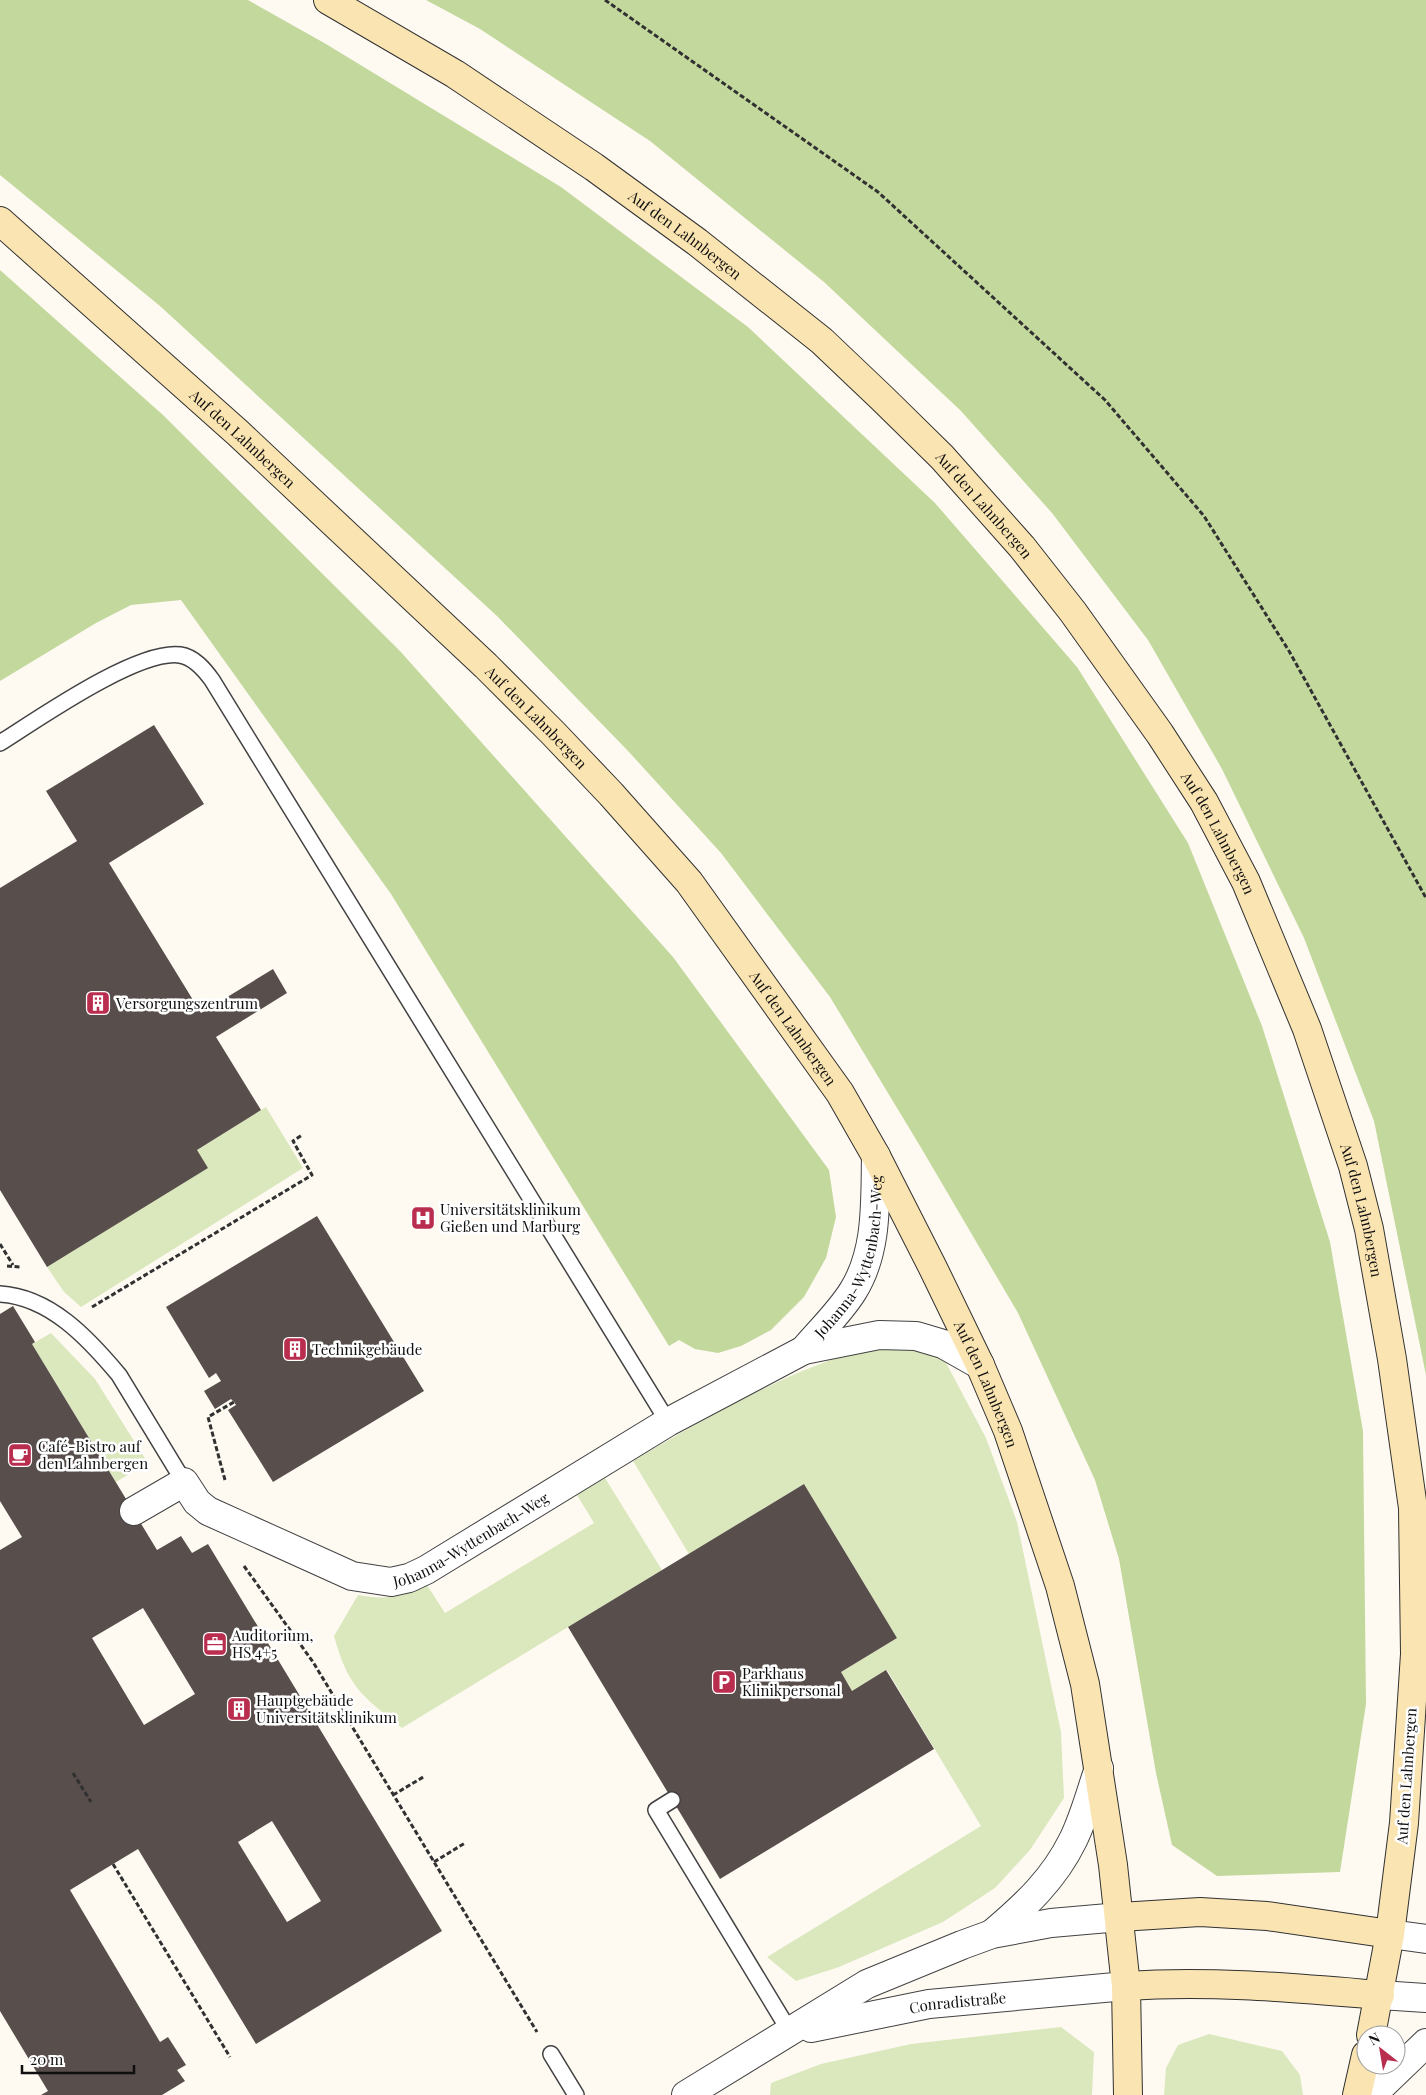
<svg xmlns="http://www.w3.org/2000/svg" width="1426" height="2095" font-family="'Playfair Display',serif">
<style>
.green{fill:#dbe8bd}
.forest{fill:#c3d89d}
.building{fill:#584e4c;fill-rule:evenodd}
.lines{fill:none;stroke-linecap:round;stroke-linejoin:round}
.service-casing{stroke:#424242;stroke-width:18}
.minor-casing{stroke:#424242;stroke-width:30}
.secondary-casing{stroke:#313131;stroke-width:30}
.path{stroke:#313131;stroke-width:3;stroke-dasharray:5 2.5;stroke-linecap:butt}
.service{stroke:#fff;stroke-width:15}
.minor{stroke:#fff;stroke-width:28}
.secondary{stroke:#fae4b1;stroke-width:28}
.labels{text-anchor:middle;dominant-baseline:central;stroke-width:5;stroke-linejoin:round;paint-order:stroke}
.street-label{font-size:15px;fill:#0f0f0f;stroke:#fff}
.poi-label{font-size:15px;fill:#0f0f0f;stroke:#fff;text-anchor:start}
</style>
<rect width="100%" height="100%" fill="#fefaf2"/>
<path class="green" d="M 266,1107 L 303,1168 L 81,1307 L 64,1292 L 47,1267 L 207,1168 L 197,1150 Z
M 51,1333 L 95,1379 L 148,1463 L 116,1482 L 32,1344 Z
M 875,1346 L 925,1348 L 944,1359 L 986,1438 L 1017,1522 L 1061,1732 L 1064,1798 L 1030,1850 L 995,1888 L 943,1922 L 839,1967 L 796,1981 L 767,1957 L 981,1826 L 887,1670 L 852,1691 L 841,1672 L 897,1638 L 804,1484 L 689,1554 L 633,1461 C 709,1416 789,1369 875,1346 Z
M 605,1478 L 662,1570 L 402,1728 C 362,1696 348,1687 334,1636 L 358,1595 C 383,1600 405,1598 427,1585 L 445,1613 L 594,1523 L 577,1495 Z
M 1061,2027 L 1094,2052 L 1092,2095 L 770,2095 L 771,2083 L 821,2064 L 911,2044 Z
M 1209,2034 L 1282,2051 L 1300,2075 L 1303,2095 L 1164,2095 L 1166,2068 L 1178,2045 Z"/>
<path class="forest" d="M 0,0 L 248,0 L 326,44 L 561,187 L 748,327 L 935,503 L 1077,667 L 1188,843 L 1262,1026 L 1330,1242 L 1363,1431 L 1366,1704 L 1340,1872 L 1217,1876 L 1172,1845 L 1156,1773 L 1119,1559 L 1095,1480 L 1018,1313 L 920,1146 L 830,997 L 721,853 L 629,752 L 497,616 L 160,306 L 0,175 Z
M 426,0 L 1426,0 L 1426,1375 L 1374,1121 L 1304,938 L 1222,769 L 1148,640 L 1052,513 L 961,411 L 824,282 L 650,141 L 480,29 Z
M 0,270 L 163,415 L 400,651 L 673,957 L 829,1170 L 836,1217 L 826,1258 L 804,1297 L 771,1330 L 741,1346 L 718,1353 L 695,1349 L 679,1340 L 669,1346 L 391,894 L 181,600 L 131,605 L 96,623 L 0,681 Z"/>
<path class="building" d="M 154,725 L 204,804 L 109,863 L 201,1013 L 273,969 L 287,993 L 216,1037 L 261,1110 L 197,1150 L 208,1168 L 47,1267 L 0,1190 L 0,888 L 77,841 L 46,791 Z
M 317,1216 L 424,1391 L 273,1482 L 228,1410 L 236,1405 L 234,1402 L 231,1399 L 215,1409 L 204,1391 L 221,1381 L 216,1373 L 209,1378 L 166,1307 Z
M 13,1306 L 35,1342 L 32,1344 L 157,1550 L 181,1536 L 192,1553 L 208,1544 L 442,1931 L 256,2044 L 138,1849 L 70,1890 L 160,2042 L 168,2037 L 186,2065 L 177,2070 L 185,2081 L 162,2095 L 41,2095 L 48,2091 L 0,2011 L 0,1550 L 22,1537 L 0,1501 L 0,1314 ZM 143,1608 L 195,1694 L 144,1725 L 92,1638 ZM 272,1821 L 321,1901 L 287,1922 L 238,1842 Z
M 804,1484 L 897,1638 L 841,1672 L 852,1691 L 886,1670 L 934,1749 L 720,1879 L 568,1627 Z"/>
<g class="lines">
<defs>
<path id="service" d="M 0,743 C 38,719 138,649 180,655 C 194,657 204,669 212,680 L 668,1422
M 0,1294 C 50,1297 88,1338 119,1375 L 184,1482
M 672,1800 L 656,1810 L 790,2032
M 551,2054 L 576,2095"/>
<g id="minor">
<path id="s1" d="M 804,1350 C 820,1331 840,1312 853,1291 C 878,1251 875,1202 876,1156"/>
<path id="s2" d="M 134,1511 L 184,1482 L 197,1502 L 208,1511 L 352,1576 L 391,1582 L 409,1578 L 426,1570 L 668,1422 L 804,1350 L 879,1335 L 916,1336 L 943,1344 L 980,1365"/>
<path d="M 993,1933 C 1025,1906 1054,1879 1073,1840 C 1084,1818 1091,1791 1099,1768"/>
<path d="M 1390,1934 L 1426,1939"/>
<path d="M 1380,1995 L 1426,1998"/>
<path id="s3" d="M 811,2028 L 929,2004 L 1126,1986"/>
<path d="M 686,2095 L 867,1984 L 962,1945 L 992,1934 L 1051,1923 L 1120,1917"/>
<path d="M 1372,2095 L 1426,2043"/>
</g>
<g id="secondary">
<path id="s4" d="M 328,0 L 455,74 L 594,167 L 697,242 L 822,341 L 882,398 L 942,457 L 1022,547 L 1073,612 L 1160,734 L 1204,802 L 1246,882 L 1307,1029 L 1353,1166 L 1369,1229 L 1392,1359 L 1413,1508 L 1415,1654 L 1404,1823 L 1390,1934 L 1371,2035"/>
<path id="s5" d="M 0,221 L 238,433 L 486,666 L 553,733 L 611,794 L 689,882 L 840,1093 L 876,1156 L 932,1266 L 980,1365 L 1008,1431 L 1060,1586 L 1085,1684 L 1113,1865 L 1126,1986 L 1128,2095"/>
<path d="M 1120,1917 L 1200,1912 L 1267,1916 L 1390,1934"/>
<path d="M 1126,1986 C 1210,1980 1295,1988 1380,1995"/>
<path d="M 1357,2095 L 1366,2055"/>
</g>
</defs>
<use href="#service" class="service-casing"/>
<use href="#minor" class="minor-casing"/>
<use href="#secondary" class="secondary-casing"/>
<path class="path" d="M 605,0 L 878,192 L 1105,400 L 1204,516 L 1289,651 L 1426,898
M 0,1244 L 13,1265
M 7,1266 L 20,1267
M 92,1307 L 312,1175 L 293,1141 L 302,1135
M 225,1480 L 208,1417 L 234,1402
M 244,1566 L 313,1662 L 537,2032
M 73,1773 L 91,1802
M 393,1795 L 425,1776
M 434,1862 L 465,1843
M 113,1864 L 230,2057"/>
<use href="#service" class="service"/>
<use href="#minor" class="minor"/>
<use href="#secondary" class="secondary"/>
</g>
<defs>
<symbol id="building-square" viewBox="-11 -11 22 22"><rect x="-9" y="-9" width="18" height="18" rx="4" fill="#b92e4f" stroke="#fff"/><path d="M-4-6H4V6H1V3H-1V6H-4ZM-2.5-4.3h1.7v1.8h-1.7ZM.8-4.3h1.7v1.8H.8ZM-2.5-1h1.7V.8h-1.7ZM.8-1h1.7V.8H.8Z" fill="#fff"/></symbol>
<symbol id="hospital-square" viewBox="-11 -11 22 22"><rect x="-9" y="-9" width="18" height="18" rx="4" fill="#b92e4f" stroke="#fff"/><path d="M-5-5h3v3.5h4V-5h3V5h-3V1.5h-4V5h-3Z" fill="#fff"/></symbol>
<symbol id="cafe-square" viewBox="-11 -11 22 22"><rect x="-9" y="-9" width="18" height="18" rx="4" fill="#b92e4f" stroke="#fff"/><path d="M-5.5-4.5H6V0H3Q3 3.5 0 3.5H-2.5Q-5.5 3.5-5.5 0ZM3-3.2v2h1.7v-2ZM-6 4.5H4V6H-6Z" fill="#fff"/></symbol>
<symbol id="office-square" viewBox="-11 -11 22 22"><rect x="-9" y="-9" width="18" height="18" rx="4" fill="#b92e4f" stroke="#fff"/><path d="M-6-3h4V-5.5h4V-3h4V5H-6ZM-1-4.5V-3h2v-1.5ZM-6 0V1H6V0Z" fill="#fff"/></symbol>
<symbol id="parking-square" viewBox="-11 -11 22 22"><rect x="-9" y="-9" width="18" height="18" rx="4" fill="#b92e4f" stroke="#fff"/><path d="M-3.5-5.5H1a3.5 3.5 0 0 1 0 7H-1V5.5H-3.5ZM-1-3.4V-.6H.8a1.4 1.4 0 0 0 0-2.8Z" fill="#fff"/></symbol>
</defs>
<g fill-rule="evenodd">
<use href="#building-square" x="84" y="989" width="28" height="28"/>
<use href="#hospital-square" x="409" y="1204" width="28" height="28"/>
<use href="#building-square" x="281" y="1335" width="28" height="28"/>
<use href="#cafe-square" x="6" y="1441" width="28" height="28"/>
<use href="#office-square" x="201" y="1630" width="28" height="28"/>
<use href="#parking-square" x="710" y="1668" width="28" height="28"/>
<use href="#building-square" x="225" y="1695" width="28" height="28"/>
</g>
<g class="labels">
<g class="street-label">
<text stroke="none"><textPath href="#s4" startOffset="428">Auf den Lahnbergen</textPath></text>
<text stroke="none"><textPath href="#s5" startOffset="326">Auf den Lahnbergen</textPath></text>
<text stroke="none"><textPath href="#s4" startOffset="832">Auf den Lahnbergen</textPath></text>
<text stroke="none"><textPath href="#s5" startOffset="731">Auf den Lahnbergen</textPath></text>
<text stroke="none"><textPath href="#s4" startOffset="1236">Auf den Lahnbergen</textPath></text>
<text stroke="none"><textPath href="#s5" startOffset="1135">Auf den Lahnbergen</textPath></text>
<text stroke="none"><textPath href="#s4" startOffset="1641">Auf den Lahnbergen</textPath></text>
<text stroke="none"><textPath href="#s1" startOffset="108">Johanna-Wyttenbach-Weg</textPath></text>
<text stroke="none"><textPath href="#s5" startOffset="1541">Auf den Lahnbergen</textPath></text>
<text stroke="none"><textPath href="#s2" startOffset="384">Johanna-Wyttenbach-Weg</textPath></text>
<text transform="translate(1406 1776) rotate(-86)">Auf den Lahnbergen</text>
<text stroke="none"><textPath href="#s3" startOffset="149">Conradistraße</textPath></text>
</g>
<g class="poi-label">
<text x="116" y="1003">Versorgungszentrum</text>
<text x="440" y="1209">Universitätsklinikum<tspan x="440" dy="17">Gießen und Marburg</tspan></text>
<text x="312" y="1349">Technikgebäude</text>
<text x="38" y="1446">Café-Bistro auf<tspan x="38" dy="17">den Lahnbergen</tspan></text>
<text x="232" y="1635">Auditorium,<tspan x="232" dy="17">HS 4+5</tspan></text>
<text x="742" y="1673">Parkhaus<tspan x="742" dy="17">Klinikpersonal</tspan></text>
<text x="256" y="1700">Hauptgebäude<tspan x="256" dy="17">Universitätsklinikum</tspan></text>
</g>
</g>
<g transform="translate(1381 2050) rotate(329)"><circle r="24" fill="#ffffff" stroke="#9f9f9f"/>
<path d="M0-4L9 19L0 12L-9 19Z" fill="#b92e4f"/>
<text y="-8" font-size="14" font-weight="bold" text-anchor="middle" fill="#0f0f0f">N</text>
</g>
<path d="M22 2065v8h112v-8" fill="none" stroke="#0f0f0f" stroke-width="2.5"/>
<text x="30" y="2065" font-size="15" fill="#0f0f0f" stroke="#ffffff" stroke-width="4" paint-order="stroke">20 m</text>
</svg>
